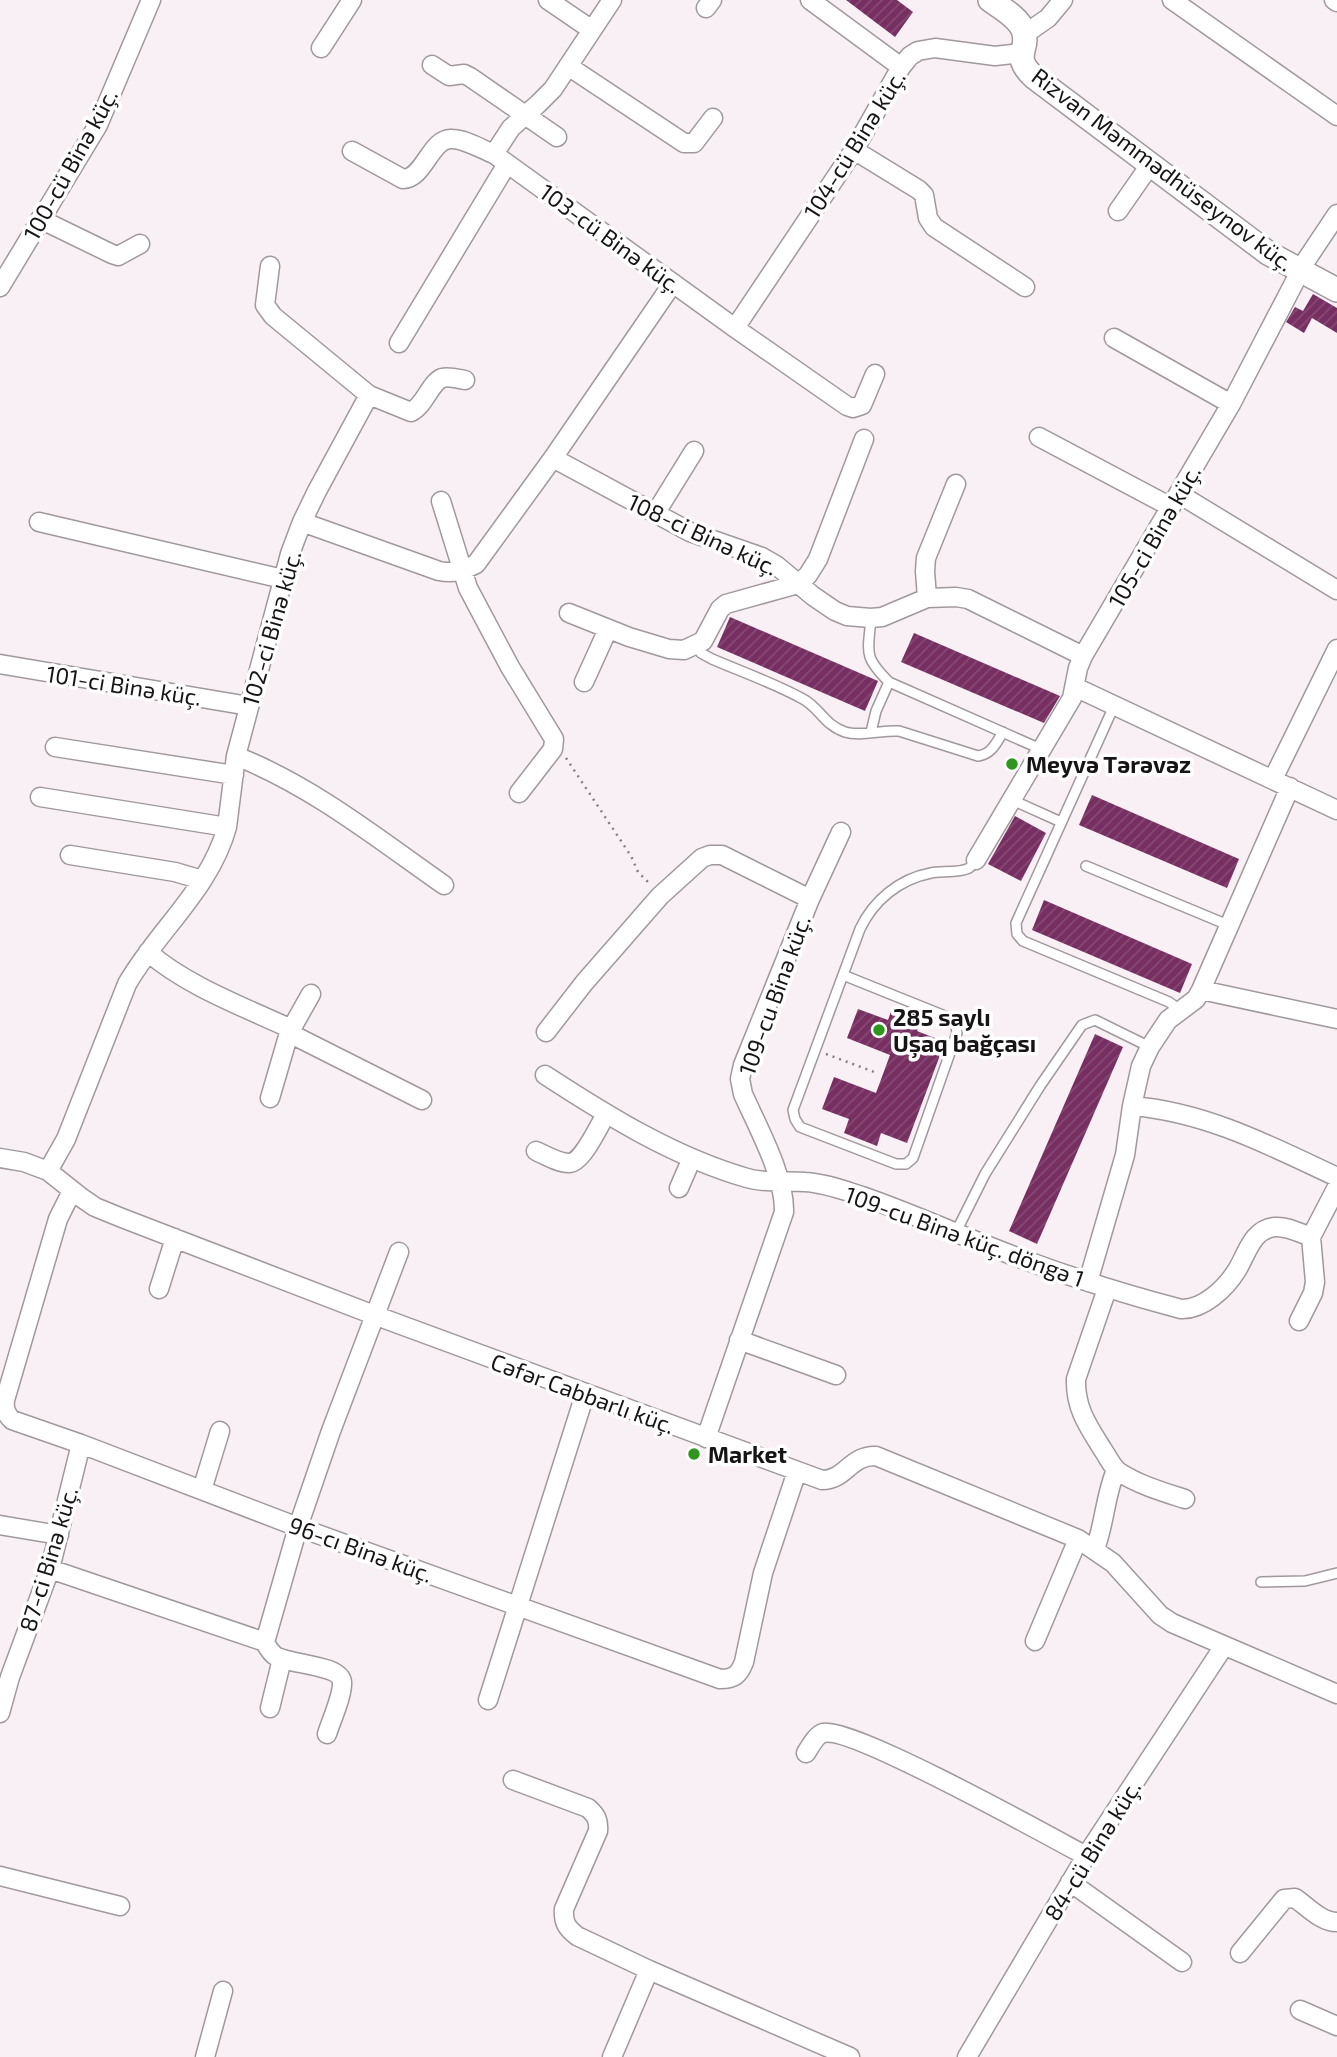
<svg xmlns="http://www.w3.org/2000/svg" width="1337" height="2057" font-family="'Exo 2',sans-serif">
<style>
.building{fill:url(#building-hatch)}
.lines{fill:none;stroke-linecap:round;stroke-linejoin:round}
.service-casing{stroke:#a0989d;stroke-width:12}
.minor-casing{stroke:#a0989d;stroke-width:21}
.tertiary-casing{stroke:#a0989d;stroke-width:26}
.path{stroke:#847f82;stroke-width:2.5;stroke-dasharray:2 5;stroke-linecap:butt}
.service{stroke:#fff;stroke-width:9}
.minor{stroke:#fff;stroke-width:18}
.tertiary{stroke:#fff;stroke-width:23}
.poi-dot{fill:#2e961d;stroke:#fff;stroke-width:2.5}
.labels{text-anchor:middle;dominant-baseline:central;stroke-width:7;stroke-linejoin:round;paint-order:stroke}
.street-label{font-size:23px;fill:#171416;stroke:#fff}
.poi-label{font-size:23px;font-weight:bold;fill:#171416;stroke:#fff;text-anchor:start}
</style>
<defs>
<pattern id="building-hatch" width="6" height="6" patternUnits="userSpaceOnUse" patternTransform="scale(1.75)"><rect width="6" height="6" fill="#772f62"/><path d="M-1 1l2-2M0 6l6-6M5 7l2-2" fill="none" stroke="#844a73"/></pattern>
</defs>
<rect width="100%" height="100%" fill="#f8f0f4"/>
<path class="building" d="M 846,0 L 897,0 L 913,12 L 895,37 Z
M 1313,294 L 1337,308 L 1337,333 L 1312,318 L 1304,333 L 1286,322 L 1295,307 L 1303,311 Z
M 730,617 L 878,681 L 865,711 L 717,647 Z
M 914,633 L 1060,696 L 1044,723 L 901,662 Z
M 1092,795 L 1239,859 L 1227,888 L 1079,825 Z
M 1015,816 L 1046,833 L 1021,881 L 988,864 Z
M 1044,900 L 1192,964 L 1180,993 L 1032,930 Z
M 893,1006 L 922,1017 L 917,1031 L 945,1042 L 907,1143 L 881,1133 L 877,1146 L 844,1133 L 849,1119 L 822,1109 L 834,1077 L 876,1093 L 890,1055 L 847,1038 L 858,1009 L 888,1020 Z
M 1095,1034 L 1123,1047 L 1037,1244 L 1009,1231 Z"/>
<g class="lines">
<defs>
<path id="service" d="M 871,618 C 868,653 863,656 889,682 L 1043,750
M 695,645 L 701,653 L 712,659 C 742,672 774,683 803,699 C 820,708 824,725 845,732 C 860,737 881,730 899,731 L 978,756 C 992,754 996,743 1003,732
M 1114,706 L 1016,923 L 1017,934 L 1023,941 L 1169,1002 L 1180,1010
M 871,732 L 876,711 L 889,682
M 1012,800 L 1061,822
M 1086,866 L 1228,925
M 843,975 L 950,1018 L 956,1026 L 957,1033 L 913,1158 L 906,1164 L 896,1164 L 800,1127 L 795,1119 L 793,1110 L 860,929 C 873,901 899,879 931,873 C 940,871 961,873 969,868 C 972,866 974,862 976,860
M 956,1232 L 985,1174 L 1040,1086 L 1082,1025 L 1095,1020 L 1150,1047
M 1261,1582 L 1305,1581 L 1337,1573"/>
<path id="minor" d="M 548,0 L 592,30
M 612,0 L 553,89 L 538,104 L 511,128 L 494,154 L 735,328 L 847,406 L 853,408 L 862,405 L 875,374
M 810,0 L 901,67
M 1172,0 L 1337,116
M 1334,0 L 1337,2
M 706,8 L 712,0
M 1025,34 L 1048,18 L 1063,0
M 321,48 L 352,0
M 432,65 L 449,76 L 464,74 L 470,77 L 557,137
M 568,66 L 684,143 L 694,143 L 713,118
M 854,150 L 919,190 L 924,195 L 928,218 L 934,227 L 1025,287
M 352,151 L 403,179 C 424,179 431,137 452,139 C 465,139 481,149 494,154
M 1118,211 L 1150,165
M 40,219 L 112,254 L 118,256 L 140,244
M 270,266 L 265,305 L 273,316 L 369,395 L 411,412 C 425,405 430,383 442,378 C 449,376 459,379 465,380
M 0,287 L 98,125 L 151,0
M 735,328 L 854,150 L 901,67 L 910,56 L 918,51 L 935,48 L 995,56 L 1021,53
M 1114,338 L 1231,404
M 399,343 L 507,164
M 1039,437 L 1171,507
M 553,458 L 690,532 L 762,557 L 776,565 L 813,596 L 835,611 L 847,616 L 871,618 L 882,617 L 927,598 L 956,597 L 968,599 L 1083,656
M 1179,494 L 1337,590
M 441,501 L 468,588 L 510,667 L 554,739 L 553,749 L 519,793
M 655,514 L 694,451
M 39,522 L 283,579
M 302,522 L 317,491 L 369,395
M 927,598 L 925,571 L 926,558 L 956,484
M 569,613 L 629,637 L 669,649 L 684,650 L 703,641 L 720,609 L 726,604 L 798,584 L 808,575 L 818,559 L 864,439
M 0,664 L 249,706
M 584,682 L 608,629
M 1075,687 L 1337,810
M 55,747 L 234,775
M 236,756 C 312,786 377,838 444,885
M 1273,779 L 1337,649
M 40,797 L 227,827
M 70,855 L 175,872 L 202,880
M 976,860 L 1072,698 L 1078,668 L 1083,656 L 1231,404 L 1305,262 L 1337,214
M 148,952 C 185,985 244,1007 289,1028 L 289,1033 L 422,1100
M 1201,990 L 1337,1019
M 546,1032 L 584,983 L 660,896 L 702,858 L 710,855 L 722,855 L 810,899
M 545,1075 C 608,1116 674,1157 747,1178 C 767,1184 786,1180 805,1182 C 824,1183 843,1190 862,1196 C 917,1215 970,1240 1025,1260 C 1076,1279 1128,1295 1181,1309 C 1203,1310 1226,1288 1237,1270 C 1247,1254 1252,1229 1275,1227 C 1287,1226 1300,1233 1311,1237 L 1337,1187
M 270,1098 L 289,1033 L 311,994
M 1132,1106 C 1206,1112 1271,1146 1337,1177
M 536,1151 C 545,1155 558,1163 569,1163 C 582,1163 599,1126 606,1114
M 0,1158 L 24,1162 L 48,1171 L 82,1198 L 95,1207 L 122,1218 L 374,1315 L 822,1480 C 846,1480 850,1455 876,1456 L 1078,1539 L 1113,1563 L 1160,1615 L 1172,1623 L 1337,1694
M 48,1171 L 66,1139 L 127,984 C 158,930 210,889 227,827 L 236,756 L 290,554 L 302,522 L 439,571 C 454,574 462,571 476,564 L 553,458 L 673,283
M 679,1188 L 692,1158
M 72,1191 L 58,1219 L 5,1400 C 4,1409 6,1414 12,1420 L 81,1444 L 298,1527 L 720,1679 C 734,1679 739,1675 744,1662 L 763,1573 L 797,1471
M 1088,1282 L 1125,1155 L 1132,1106 L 1141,1066 L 1150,1047 L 1168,1020 L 1196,999 L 1201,990 L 1290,787
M 159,1289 L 175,1238
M 1107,1289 L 1076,1379 C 1075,1408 1088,1426 1103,1450 C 1108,1457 1112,1467 1119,1472 C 1139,1485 1163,1492 1185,1499
M 1299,1321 L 1313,1293 L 1315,1282 L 1311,1237
M 739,1340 L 836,1375
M 706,1438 L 784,1212 C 785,1176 758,1128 743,1094 L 740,1079 L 743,1065 L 810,899 L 841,832
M 202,1490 L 220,1431
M 0,1525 L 59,1535
M 1095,1549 C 1105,1523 1105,1495 1116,1470
M 50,1569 L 265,1642 C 267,1647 270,1651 274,1655 C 288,1665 340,1664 342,1682 C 343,1695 331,1721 327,1734
M 1035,1641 L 1078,1539
M 265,1642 L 298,1527 L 331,1431 L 399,1252
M 488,1700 L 585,1394
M 270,1708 L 282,1659
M 0,1713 L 10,1677 L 50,1569 L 81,1444
M 806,1753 C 810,1747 816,1735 823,1733 C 851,1726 1049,1836 1086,1856
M 513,1780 L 588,1808 C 596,1815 599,1820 598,1831 L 564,1909 C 563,1923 567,1928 577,1936 L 649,1970 L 850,2057
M 0,1876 L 120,1906
M 1070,1882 L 1182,1962
M 1240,1953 L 1284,1899 L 1295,1898 C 1308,1907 1321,1922 1337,1922
M 1300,2010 L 1337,2026
M 205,2057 L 223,1991
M 612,2057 L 649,1970
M 967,2057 L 1086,1856 L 1224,1646"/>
<path id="tertiary" d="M 990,0 C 1001,8 1018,17 1023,30 C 1031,50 1010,55 1034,77 L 1268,253 L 1337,290"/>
</defs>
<use href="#service" class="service-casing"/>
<use href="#minor" class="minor-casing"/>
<use href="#tertiary" class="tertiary-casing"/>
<path class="path" d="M 566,758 L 631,856 L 638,872 L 649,883
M 826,1054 L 877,1073"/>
<use href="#service" class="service"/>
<use href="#minor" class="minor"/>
<use href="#tertiary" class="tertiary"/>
</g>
<g class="poi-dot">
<circle cx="1012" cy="764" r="7"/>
<circle cx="879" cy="1030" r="7"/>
<circle cx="694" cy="1454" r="7"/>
</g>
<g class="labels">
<g class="street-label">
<text transform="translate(854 144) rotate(-58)">104-cü Binə küç.</text>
<text transform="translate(70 164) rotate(-61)">100-cü Binə küç.</text>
<text transform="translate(1163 169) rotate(37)">Rizvan Məmmədhüseynov küç.</text>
<text transform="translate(611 238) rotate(36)">103-cü Binə küç.</text>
<text transform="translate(703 534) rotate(25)">108-ci Binə küç.</text>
<text transform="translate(1154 536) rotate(-60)">105-ci Binə küç.</text>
<text transform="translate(271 628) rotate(-74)">102-ci Binə küç.</text>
<text transform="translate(124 685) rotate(9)">101-ci Binə küç.</text>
<text transform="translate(774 995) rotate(-70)">109-cu Binə küç.</text>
<text transform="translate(965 1236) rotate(20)">109-cu Binə küç. döngə 1</text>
<text transform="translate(583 1393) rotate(20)">Cəfər Cabbarlı küç.</text>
<text transform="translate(361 1549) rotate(20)">96-cı Binə küç.</text>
<text transform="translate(48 1559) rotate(-73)">87-ci Binə küç.</text>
<text transform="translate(1092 1850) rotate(-58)">84-cü Binə küç.</text>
</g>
<g class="poi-label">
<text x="1026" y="764">Meyvə Tərəvəz</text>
<text x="893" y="1017">285 saylı<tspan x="893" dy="26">Uşaq bağçası</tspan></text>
<text x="708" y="1454">Market</text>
</g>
</g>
</svg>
